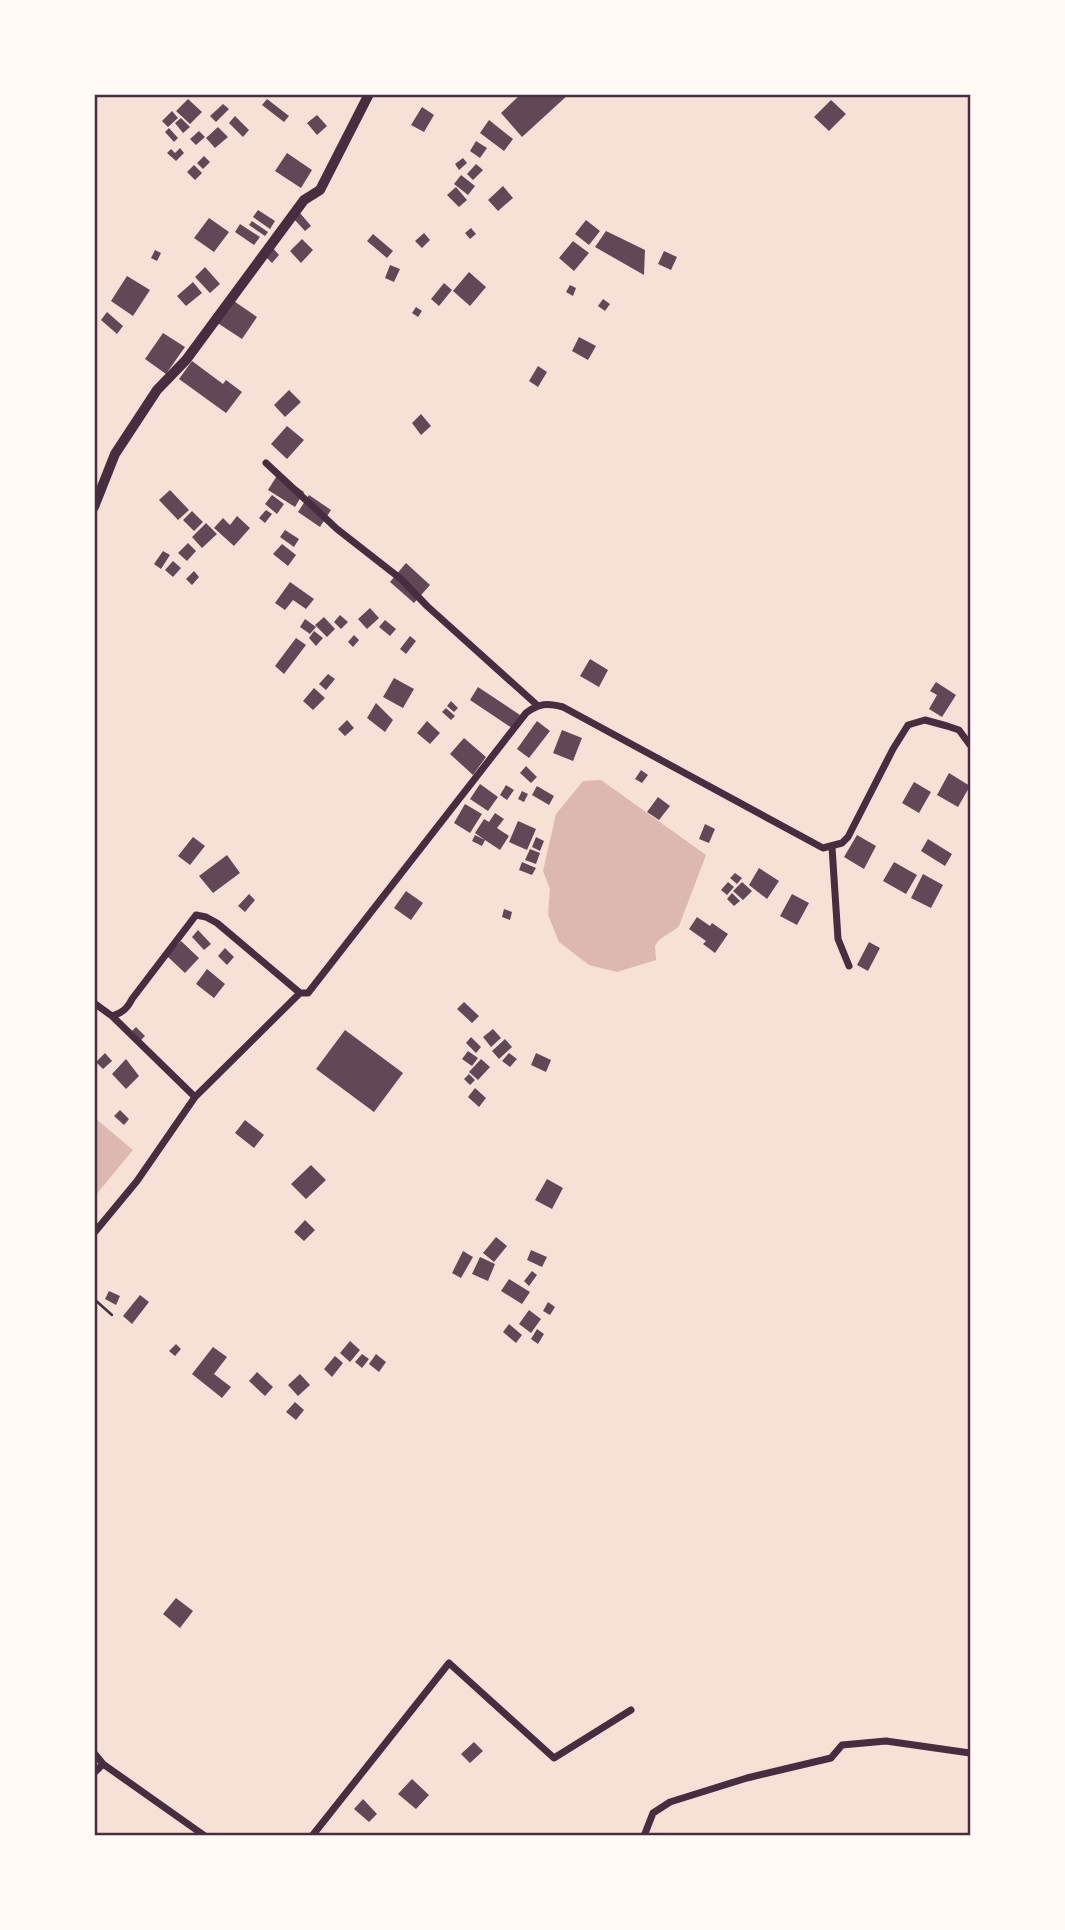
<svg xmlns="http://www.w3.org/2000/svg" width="1065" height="1930" font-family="Jost,sans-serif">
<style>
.water{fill:#dcb8b0}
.building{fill:#644757}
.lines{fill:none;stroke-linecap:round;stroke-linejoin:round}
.path{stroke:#4a2c40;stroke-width:2.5}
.minor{stroke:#4a2c40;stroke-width:7}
.tertiary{stroke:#4a2c40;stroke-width:10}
.neatline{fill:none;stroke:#4a2c40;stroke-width:2.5}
</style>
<rect width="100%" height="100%" fill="#f7e1d7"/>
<path class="water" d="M 601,780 L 706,855 L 679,926 C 671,934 661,935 655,946 L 656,960 L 617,972 L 589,965 L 559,942 L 548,915 L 550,889 L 543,871 L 556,814 L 583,781 Z
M 95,1118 L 133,1150 L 95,1196 Z"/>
<path class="building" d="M 521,94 L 569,94 L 522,137 L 501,113 Z
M 188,99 L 202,112 L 190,124 L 176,111 Z
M 267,99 L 289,116 L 284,122 L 262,105 Z
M 831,100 L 846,114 L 829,131 L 814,117 Z
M 223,104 L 229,109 L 216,122 L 210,116 Z
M 422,107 L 434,115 L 424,132 L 411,125 Z
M 172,111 L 178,118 L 168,127 L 162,121 Z
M 317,115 L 327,126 L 317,135 L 307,123 Z
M 235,116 L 249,130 L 243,137 L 229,123 Z
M 181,118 L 190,127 L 183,133 L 175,123 Z
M 489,120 L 513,139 L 504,151 L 480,133 Z
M 218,127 L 228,137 L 215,148 L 206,138 Z
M 169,128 L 178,138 L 174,142 L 165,132 Z
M 199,131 L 205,137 L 196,145 L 190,139 Z
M 476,141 L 487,148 L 480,158 L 470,151 Z
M 180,148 L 184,153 L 176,161 L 167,153 L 171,149 L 175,153 Z
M 287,153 L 312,170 L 301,188 L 275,171 Z
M 204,156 L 210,162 L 203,169 L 197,163 Z
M 463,158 L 467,163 L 459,170 L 455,164 Z
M 476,164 L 483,170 L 473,180 L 467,174 Z
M 194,165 L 202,173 L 195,180 L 187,172 Z
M 461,175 L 475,186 L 468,195 L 454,184 Z
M 503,186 L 513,198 L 498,211 L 488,200 Z
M 456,187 L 467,200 L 459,207 L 447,195 Z
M 258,210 L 275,221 L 270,229 L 253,217 Z
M 300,213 L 311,226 L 305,231 L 294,219 Z
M 209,218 L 229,232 L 214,252 L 194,238 Z
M 586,220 L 600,231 L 589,245 L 575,234 Z
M 252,221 L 268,232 L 265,236 L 249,225 Z
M 240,224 L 260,237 L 254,245 L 235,232 Z
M 471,228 L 476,234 L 470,239 L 465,233 Z
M 606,231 L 645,250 L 644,275 L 595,247 Z
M 424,233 L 430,240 L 422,248 L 415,241 Z
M 373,234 L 393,251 L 387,258 L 367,241 Z
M 302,239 L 313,250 L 301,263 L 290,251 Z
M 573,241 L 589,253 L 574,271 L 559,258 Z
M 272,247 L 279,255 L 272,263 L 264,255 Z
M 155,250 L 161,253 L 157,261 L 151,258 Z
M 664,251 L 677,257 L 671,270 L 658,264 Z
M 390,265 L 400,269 L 394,282 L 385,278 Z
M 205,267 L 220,284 L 210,293 L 195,277 Z
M 469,272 L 486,287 L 470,306 L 453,291 Z
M 127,276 L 150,290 L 133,316 L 111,301 Z
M 193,282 L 202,293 L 186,306 L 177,296 Z
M 444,283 L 452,290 L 439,306 L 431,299 Z
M 570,285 L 576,288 L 573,296 L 566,292 Z
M 228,297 L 257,317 L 242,339 L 213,320 Z
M 603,299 L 610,304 L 605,311 L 598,306 Z
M 416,307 L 422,311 L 418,317 L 412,313 Z
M 107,312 L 123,326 L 117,334 L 101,320 Z
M 163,333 L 185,347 L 166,374 L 145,359 Z
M 579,337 L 596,346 L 588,360 L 572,351 Z
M 192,361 L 223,384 L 226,380 L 242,392 L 226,413 L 179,379 Z
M 538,366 L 547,372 L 538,387 L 529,381 Z
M 289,390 L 301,402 L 285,417 L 274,405 Z
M 421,414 L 431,426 L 421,435 L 412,423 Z
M 287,426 L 304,440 L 287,459 L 271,444 Z
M 278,474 L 304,492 L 295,507 L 268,490 Z
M 170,490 L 189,510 L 178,520 L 159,500 Z
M 272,495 L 284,504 L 277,514 L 265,504 Z
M 309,495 L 331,510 L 320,527 L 298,512 Z
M 266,510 L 272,514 L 265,523 L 259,518 Z
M 192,511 L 203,522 L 194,531 L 183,520 Z
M 237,516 L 250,528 L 234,546 L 214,528 L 223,518 L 230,525 Z
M 206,523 L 217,534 L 202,548 L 192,537 Z
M 285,530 L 299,539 L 294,547 L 280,537 Z
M 188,543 L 196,551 L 187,561 L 178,553 Z
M 282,544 L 296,555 L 288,566 L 273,554 Z
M 163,551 L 170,555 L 161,569 L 154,564 Z
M 173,561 L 181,568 L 173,577 L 165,570 Z
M 406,563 L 430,585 L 414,603 L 390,582 Z
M 194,571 L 199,577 L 192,585 L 186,579 Z
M 290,582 L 314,599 L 306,609 L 293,600 L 285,610 L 275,603 Z
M 370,608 L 379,618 L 367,629 L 358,619 Z
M 340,615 L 348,622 L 341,629 L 334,622 Z
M 324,617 L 335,629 L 327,637 L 315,625 Z
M 305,619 L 316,627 L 310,634 L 300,627 Z
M 385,620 L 396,629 L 390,636 L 379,627 Z
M 314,631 L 323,638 L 316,646 L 309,638 Z
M 354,635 L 359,640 L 353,647 L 348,642 Z
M 410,636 L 416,641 L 406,654 L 400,649 Z
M 296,638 L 306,645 L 284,674 L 275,666 Z
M 590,659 L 608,670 L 599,687 L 580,676 Z
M 328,674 L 335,679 L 326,690 L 319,684 Z
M 394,678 L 414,689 L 403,708 L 383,697 Z
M 936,682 L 956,695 L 942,717 L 929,709 L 937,695 L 930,691 Z
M 478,687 L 520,715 L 512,728 L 470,700 Z
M 314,688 L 325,698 L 313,710 L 303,701 Z
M 451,701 L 458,708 L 454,712 L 447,706 Z
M 376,703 L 393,720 L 385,732 L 367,718 Z
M 446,708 L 455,716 L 451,720 L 442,712 Z
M 347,720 L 354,728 L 345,736 L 338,729 Z
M 427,721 L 440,733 L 430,744 L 417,733 Z
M 537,721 L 550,731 L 529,758 L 517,749 Z
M 562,730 L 582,738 L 573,761 L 553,753 Z
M 464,738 L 486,757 L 473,775 L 450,754 Z
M 526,766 L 537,777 L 531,783 L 520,773 Z
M 641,770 L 648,775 L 642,783 L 635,779 Z
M 949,773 L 970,786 L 958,807 L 937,795 Z
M 914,782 L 931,792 L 919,813 L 902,803 Z
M 480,784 L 498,797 L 488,811 L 470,799 Z
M 506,785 L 514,790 L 507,800 L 500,795 Z
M 537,786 L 554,796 L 549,805 L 532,795 Z
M 522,791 L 528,794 L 524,802 L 518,799 Z
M 658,797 L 670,806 L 659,820 L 647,812 Z
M 465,804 L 482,814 L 470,833 L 454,823 Z
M 495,813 L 504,819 L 497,828 L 509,836 L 500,850 L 485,840 L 482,846 L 472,841 L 475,835 L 485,840 L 475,833 L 484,819 L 489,822 Z
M 518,821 L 536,829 L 527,850 L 509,842 Z
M 705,824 L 715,829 L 709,843 L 699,839 Z
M 857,835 L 876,846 L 864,869 L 844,857 Z
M 193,837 L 205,846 L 190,865 L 178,856 Z
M 536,837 L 544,841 L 540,851 L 532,847 Z
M 928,839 L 952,854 L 945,866 L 921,851 Z
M 530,849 L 540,853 L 536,864 L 525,860 Z
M 227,855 L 240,873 L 213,893 L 199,876 Z
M 522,862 L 536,868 L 532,875 L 519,870 Z
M 894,862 L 917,875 L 906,894 L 883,881 Z
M 759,868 L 779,881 L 767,899 L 749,885 Z
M 735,873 L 742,878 L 737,884 L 730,878 Z
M 923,874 L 943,885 L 931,908 L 911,898 Z
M 728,882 L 734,887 L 727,895 L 721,890 Z
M 742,882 L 752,891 L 743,900 L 733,891 Z
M 406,891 L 423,903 L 411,920 L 394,908 Z
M 732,893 L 740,901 L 734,906 L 727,899 Z
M 249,894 L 255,900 L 245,912 L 238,906 Z
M 792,894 L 809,903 L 797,925 L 780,916 Z
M 504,909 L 512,912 L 510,920 L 502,917 Z
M 697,917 L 710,926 L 712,923 L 728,934 L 715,953 L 703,944 L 706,941 L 689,929 Z
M 198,930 L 211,944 L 204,950 L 192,937 Z
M 181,941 L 199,958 L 185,973 L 167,956 Z
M 869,942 L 880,948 L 868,971 L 857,965 Z
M 225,948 L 234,957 L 227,965 L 218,956 Z
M 207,969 L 225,984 L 214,998 L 196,984 Z
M 464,1002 L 479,1016 L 472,1023 L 457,1009 Z
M 136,1027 L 145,1036 L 141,1040 L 132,1031 Z
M 493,1029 L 501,1038 L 491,1047 L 483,1037 Z
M 345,1030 L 403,1073 L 374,1112 L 316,1069 Z
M 471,1037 L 481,1047 L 476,1053 L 466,1043 Z
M 505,1039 L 512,1047 L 499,1059 L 492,1051 Z
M 468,1051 L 478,1058 L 472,1066 L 462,1059 Z
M 105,1053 L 112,1061 L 103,1069 L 96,1062 Z
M 509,1053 L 517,1059 L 510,1067 L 502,1061 Z
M 536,1053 L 551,1060 L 546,1072 L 531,1065 Z
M 126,1059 L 139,1076 L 126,1089 L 112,1074 Z
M 481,1059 L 490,1067 L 478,1080 L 469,1072 Z
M 469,1074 L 475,1080 L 470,1085 L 464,1079 Z
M 475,1088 L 486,1098 L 479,1107 L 468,1097 Z
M 120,1110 L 129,1119 L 124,1125 L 114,1116 Z
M 245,1120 L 264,1135 L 254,1148 L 235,1133 Z
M 311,1165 L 326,1180 L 306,1199 L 291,1184 Z
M 547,1179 L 563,1188 L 552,1209 L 535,1200 Z
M 305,1220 L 315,1230 L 304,1241 L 294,1232 Z
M 496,1237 L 507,1246 L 494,1262 L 483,1253 Z
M 531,1250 L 547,1257 L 542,1267 L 527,1260 Z
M 463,1251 L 473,1257 L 461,1278 L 452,1273 Z
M 480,1257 L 495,1264 L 488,1281 L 472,1274 Z
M 532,1271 L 537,1275 L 529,1286 L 524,1281 Z
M 509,1279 L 530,1292 L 522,1304 L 501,1291 Z
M 109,1291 L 120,1296 L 116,1305 L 105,1299 Z
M 140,1295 L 149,1302 L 132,1324 L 123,1316 Z
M 548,1302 L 555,1307 L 550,1315 L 543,1311 Z
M 529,1310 L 541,1319 L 531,1333 L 519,1324 Z
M 509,1324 L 522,1335 L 516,1343 L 503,1332 Z
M 537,1329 L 544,1334 L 538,1344 L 531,1339 Z
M 350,1341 L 360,1350 L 350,1362 L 340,1353 Z
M 176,1344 L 181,1349 L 175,1356 L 169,1351 Z
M 213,1347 L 227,1357 L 214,1374 L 231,1387 L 222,1398 L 192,1374 Z
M 362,1354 L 369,1359 L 362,1368 L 355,1362 Z
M 376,1354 L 386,1362 L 379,1372 L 369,1364 Z
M 335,1356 L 343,1363 L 332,1377 L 324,1369 Z
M 257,1372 L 273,1387 L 265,1396 L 249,1381 Z
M 300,1374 L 310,1385 L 298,1396 L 288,1385 Z
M 295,1402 L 304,1410 L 296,1420 L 286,1412 Z
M 176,1598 L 193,1611 L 180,1628 L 163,1614 Z
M 474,1742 L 483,1751 L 470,1763 L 461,1754 Z
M 412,1779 L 429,1795 L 416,1809 L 398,1794 Z
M 363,1799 L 377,1814 L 369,1822 L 354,1809 Z"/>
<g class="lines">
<path class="path" d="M 94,1299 L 112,1315"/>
<path class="minor" d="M 266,463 L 337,529 L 401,579 L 427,606 L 537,705
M 832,847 L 838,939 L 849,966
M 94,1003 L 112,1016 C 122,1013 127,1009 132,999 L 196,915 L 206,917 L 217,923 L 300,993 L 308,993 L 526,713 C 539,703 548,703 563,707 L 823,848 L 842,843 L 848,837 L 893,749 L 908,725 L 925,720 L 947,726 L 959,730 L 970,745
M 112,1016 L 195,1097
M 94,1233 L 137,1181 L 195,1097 L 300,993
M 94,1753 L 103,1764 L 205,1836
M 94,1773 L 103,1764
M 312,1836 L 449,1663 L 554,1758 L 631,1710
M 644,1836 L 653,1813 L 670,1802 L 747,1778 L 831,1758 L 842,1745 L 886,1741 L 970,1753"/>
<path class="tertiary" d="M 94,507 L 115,454 L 157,390 L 186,360 L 304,200 L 320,190 L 369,94"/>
</g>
<rect width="1065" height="1930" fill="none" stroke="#fffaf5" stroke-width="192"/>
<rect x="96" y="96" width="873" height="1738" class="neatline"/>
</svg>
